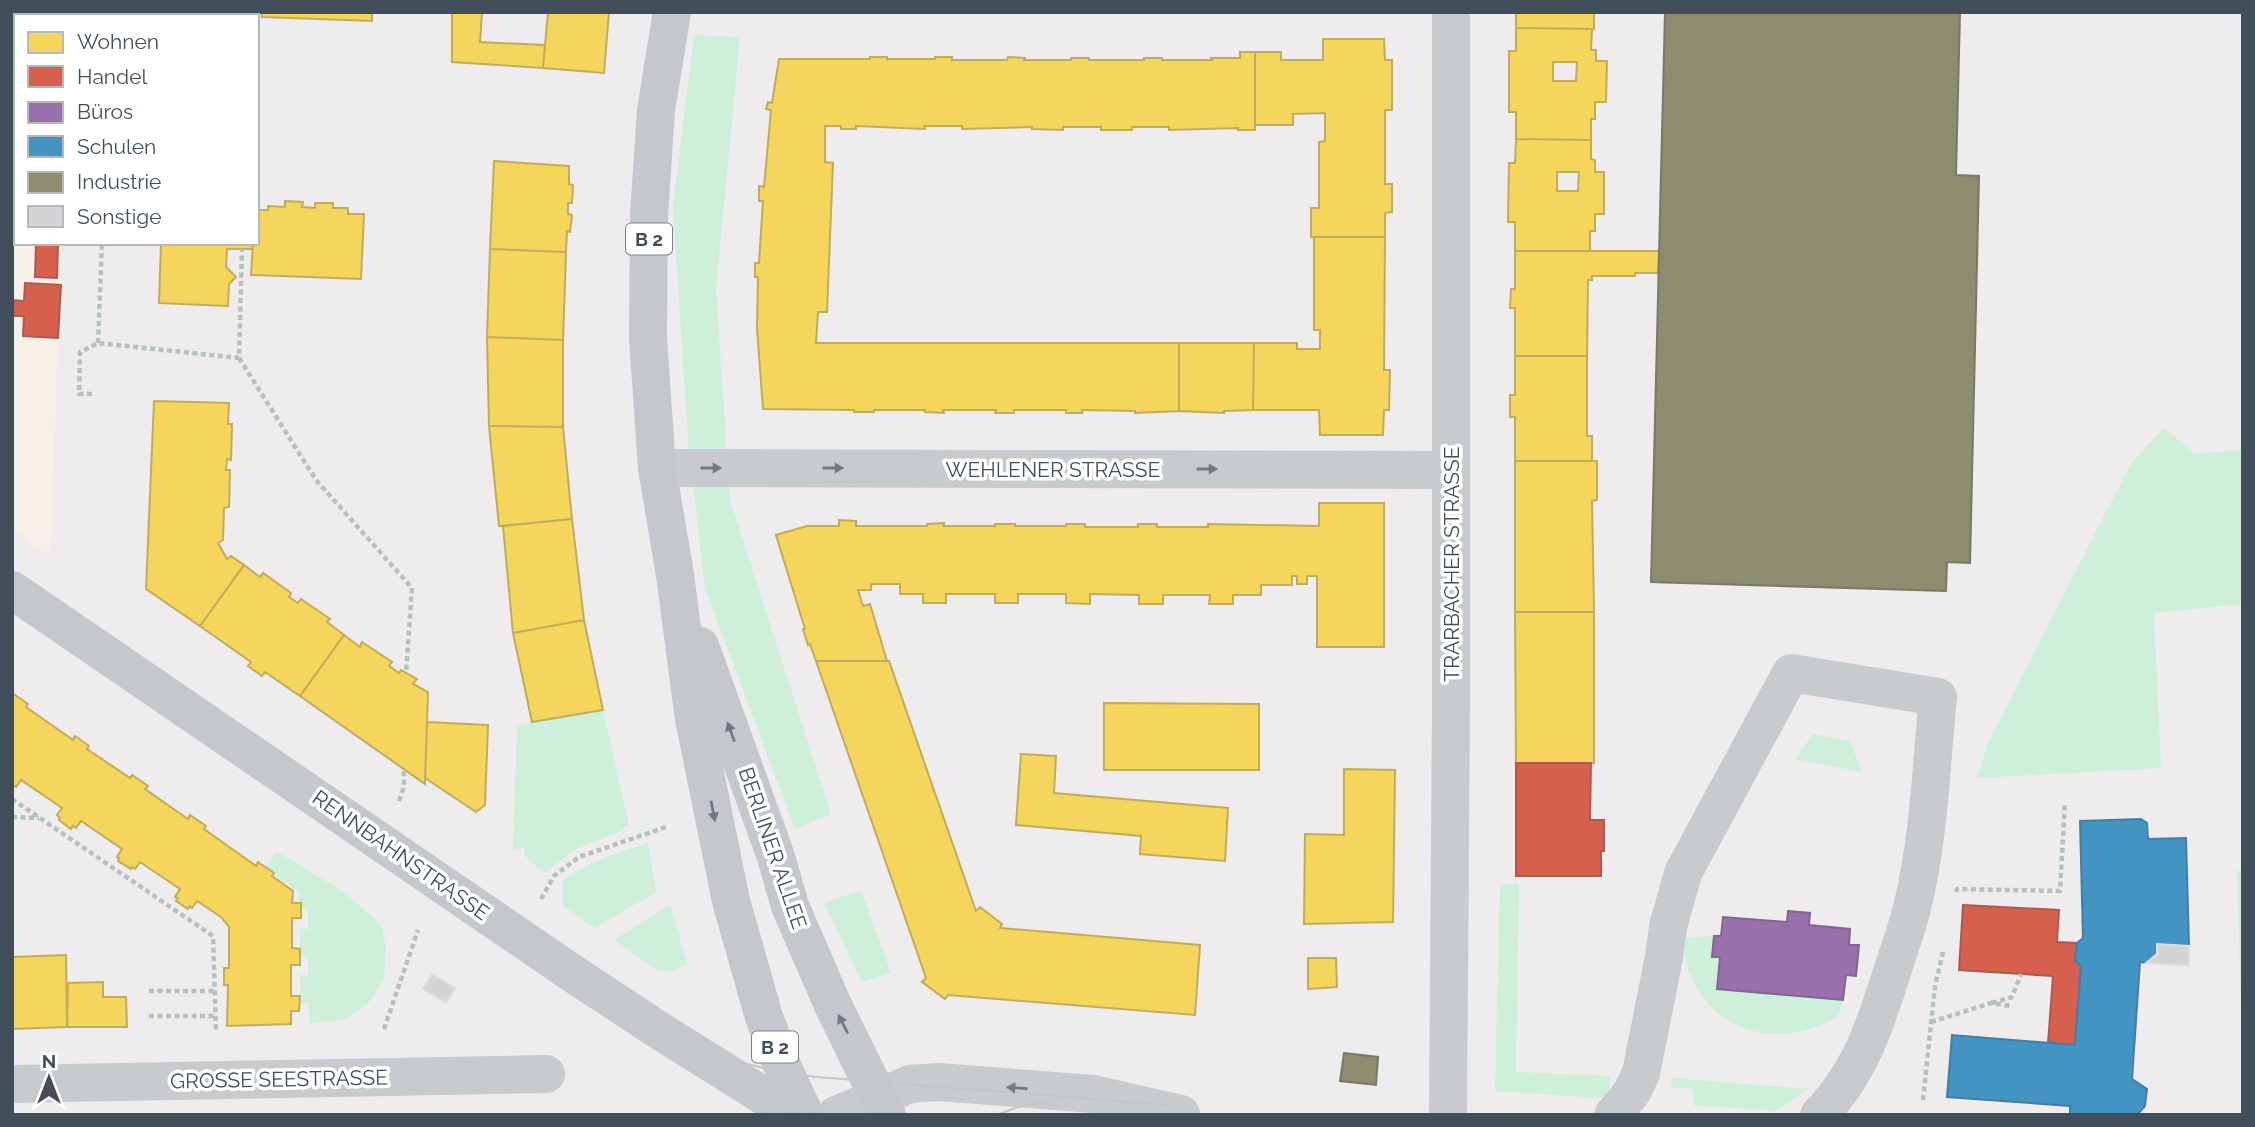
<svg xmlns="http://www.w3.org/2000/svg" width="2255" height="1127" font-family="Raleway,sans-serif">
<style>
.commercial{fill:#f6f0e6}
.green{fill:#ceefda}
.homes{fill:#f6d55c;stroke:#c0ad5b;stroke-width:2;fill-rule:evenodd}
.shops{fill:#d6604d;stroke:#aa5b51;stroke-width:2}
.offices{fill:#9970ab;stroke:#7f6693;stroke-width:2}
.schools{fill:#4393c3;stroke:#437fa4;stroke-width:2}
.industry{fill:#8c8c6e;stroke:#767a68;stroke-width:2}
.building{fill:#d4d4d7;stroke:#dfdedf;stroke-width:2}
.lines{fill:none;stroke-linecap:round;stroke-linejoin:round}
.path{stroke:#b4c2be;stroke-width:4.5;stroke-dasharray:5 3.5;stroke-linecap:butt}
.minor{stroke:#c8cbce;stroke-width:38}
.major{stroke:#c4c7cc;stroke-width:38}
.tram{stroke:#c3c5c7;stroke-width:2}
.oneway{fill:#717a83}
.oneway2{fill:#707982}
.labels{text-anchor:middle;dominant-baseline:central;stroke-width:7;stroke-linejoin:round;paint-order:stroke}
.shield{fill:#fff;stroke:#7b848c;stroke-width:2}
.shield-label{font-size:19px;font-weight:bold;fill:#424f5a}
.street-label{font-size:21px;fill:#424f5a;stroke:#fff}
</style>
<rect width="100%" height="100%" fill="#eeecec"/>
<path class="commercial" d="M 12,12 L 71,12 L 71,16 L 16,16 L 16,243 L 62,243 L 50,556 L 12,529 Z"/>
<path class="green" d="M 694,35 L 740,37 L 716,289 L 730,500 L 831,814 L 795,829 L 705,589 L 688,441 L 673,207 Z
M 2164,428 L 2195,454 L 2243,450 L 2243,604 L 2154,613 L 2161,768 L 1977,778 L 1988,743 L 2131,463 Z
M 603,710 L 629,825 L 624,826 L 624,830 L 576,849 L 544,873 L 524,855 L 525,847 L 513,850 L 517,726 Z
M 1813,734 L 1850,741 L 1862,772 L 1795,759 Z
M 648,843 L 656,892 L 595,928 L 563,906 L 563,881 C 589,861 618,853 648,843 Z
M 277,852 L 329,883 L 356,902 L 381,925 L 386,947 L 384,978 L 370,1001 L 344,1020 L 309,1023 L 309,1003 L 301,1003 L 300,975 L 308,975 L 308,957 L 300,955 L 300,929 L 308,929 L 308,909 L 299,909 L 299,892 L 265,868 Z
M 2243,870 L 2243,1083 L 2237,871 Z
M 1500,884 L 1519,884 L 1516,1072 L 1610,1076 L 1609,1093 L 1602,1098 L 1495,1091 Z
M 861,890 L 891,973 L 862,982 L 824,903 Z
M 670,904 L 687,964 L 672,971 L 659,971 L 614,940 Z
M 1714,936 L 1712,956 L 1720,957 L 1718,989 L 1843,1000 L 1837,1017 C 1765,1058 1689,1021 1682,938 Z
M 1672,1078 L 1808,1089 L 1776,1111 L 1693,1105 L 1694,1089 L 1671,1087 Z"/>
<path class="homes" d="M 170,12 L 239,12 L 242,16 L 170,16 Z
M 262,12 L 372,12 L 372,21 L 262,17 Z
M 452,12 L 482,12 L 480,42 L 545,45 L 543,68 L 452,62 Z
M 548,12 L 609,12 L 604,73 L 543,68 Z
M 1516,12 L 1594,12 L 1594,29 L 1516,28 Z
M 1516,28 L 1592,29 L 1591,50 L 1596,50 L 1596,61 L 1607,61 L 1606,102 L 1595,102 L 1595,119 L 1591,119 L 1591,140 L 1516,139 L 1516,112 L 1509,112 L 1509,51 L 1516,51 ZM 1553,62 L 1577,62 L 1576,81 L 1553,81 Z
M 1323,39 L 1384,39 L 1385,60 L 1392,60 L 1392,110 L 1385,110 L 1385,184 L 1392,184 L 1392,212 L 1385,213 L 1385,237 L 1311,237 L 1311,208 L 1319,208 L 1319,142 L 1325,141 L 1325,113 L 1293,114 L 1293,125 L 1255,125 L 1255,52 L 1281,52 L 1281,60 L 1323,60 Z
M 1240,52 L 1255,52 L 1255,130 L 1238,130 L 1238,128 L 1169,130 L 1169,127 L 1132,127 L 1132,130 L 1101,130 L 1101,127 L 1063,127 L 1063,130 L 1032,129 L 1032,127 L 962,129 L 962,126 L 924,126 L 925,129 L 856,126 L 856,129 L 841,129 L 841,126 L 825,126 L 825,162 L 833,163 L 827,312 L 818,312 L 816,343 L 1179,343 L 1179,411 L 1135,413 L 1135,411 L 1082,410 L 1082,413 L 1066,413 L 1066,410 L 1014,410 L 1014,413 L 995,413 L 996,410 L 943,410 L 944,413 L 925,412 L 925,410 L 874,410 L 874,412 L 854,412 L 854,410 L 763,409 L 757,328 L 758,277 L 755,277 L 755,263 L 759,263 L 763,201 L 759,201 L 759,186 L 764,187 L 771,110 L 766,109 L 768,102 L 772,103 L 779,59 L 870,59 L 870,57 L 887,57 L 887,59 L 935,59 L 935,57 L 952,57 L 952,60 L 1007,60 L 1008,57 L 1025,58 L 1024,60 L 1071,60 L 1071,58 L 1089,58 L 1089,60 L 1144,60 L 1144,58 L 1162,58 L 1162,60 L 1212,60 L 1211,58 L 1240,58 Z
M 1516,139 L 1591,140 L 1591,159 L 1595,160 L 1595,172 L 1604,172 L 1604,214 L 1595,214 L 1595,231 L 1590,231 L 1590,251 L 1515,251 L 1515,222 L 1508,222 L 1509,163 L 1515,163 ZM 1557,172 L 1579,172 L 1578,191 L 1557,191 Z
M 494,161 L 569,166 L 569,184 L 573,185 L 572,203 L 568,203 L 568,214 L 572,215 L 570,232 L 567,231 L 566,252 L 490,249 Z
M 285,201 L 303,202 L 302,207 L 315,208 L 315,203 L 333,203 L 333,208 L 348,208 L 348,214 L 364,214 L 361,279 L 251,275 L 253,243 L 257,243 L 257,210 L 268,210 L 268,206 L 285,207 Z
M 1314,237 L 1385,237 L 1384,370 L 1390,370 L 1389,410 L 1384,410 L 1383,435 L 1320,435 L 1319,410 L 1253,410 L 1254,343 L 1297,343 L 1297,349 L 1320,349 L 1320,330 L 1314,330 Z
M 161,243 L 253,243 L 252,249 L 227,249 L 226,267 L 236,277 L 229,284 L 228,306 L 159,303 Z
M 490,249 L 566,252 L 563,340 L 487,337 Z
M 1515,251 L 1659,251 L 1658,273 L 1635,273 L 1635,276 L 1592,276 L 1592,280 L 1588,280 L 1587,356 L 1515,356 L 1515,308 L 1510,308 L 1511,289 L 1515,289 Z
M 487,337 L 563,340 L 563,427 L 489,426 Z
M 1179,343 L 1254,343 L 1253,410 L 1224,411 L 1224,413 L 1179,411 Z
M 1515,356 L 1587,356 L 1587,436 L 1592,436 L 1592,461 L 1515,461 L 1515,417 L 1510,417 L 1510,395 L 1515,395 Z
M 154,401 L 229,403 L 228,424 L 232,424 L 231,460 L 227,459 L 226,470 L 230,470 L 229,507 L 224,508 L 223,540 L 218,543 L 227,559 L 231,556 L 244,565 L 200,626 L 146,589 Z
M 489,426 L 563,427 L 572,519 L 499,526 Z
M 1515,461 L 1597,461 L 1597,500 L 1592,501 L 1594,612 L 1515,612 Z
M 1319,503 L 1384,503 L 1384,647 L 1317,647 L 1317,576 L 1307,576 L 1307,584 L 1297,584 L 1297,576 L 1292,576 L 1292,585 L 1261,585 L 1261,595 L 1233,595 L 1233,604 L 1209,604 L 1210,595 L 1163,595 L 1163,604 L 1139,604 L 1139,595 L 1090,594 L 1090,604 L 1066,603 L 1066,594 L 1018,594 L 1018,603 L 995,603 L 995,594 L 946,594 L 946,603 L 923,603 L 923,594 L 900,594 L 900,584 L 871,584 L 871,590 L 858,590 L 863,606 L 870,604 L 887,661 L 816,661 L 810,644 L 808,645 L 803,629 L 805,629 L 776,535 L 807,526 L 839,526 L 839,520 L 856,521 L 856,526 L 927,526 L 927,524 L 944,523 L 944,526 L 995,526 L 995,524 L 1015,524 L 1015,526 L 1066,526 L 1066,524 L 1085,524 L 1085,527 L 1138,527 L 1138,524 L 1157,524 L 1157,527 L 1208,527 L 1208,524 L 1319,526 Z
M 572,519 L 584,620 L 513,633 L 503,526 Z
M 244,565 L 260,577 L 263,573 L 291,593 L 289,597 L 298,603 L 301,599 L 330,619 L 327,622 L 344,635 L 300,696 L 265,672 L 262,676 L 248,666 L 251,662 L 200,626 Z
M 1515,612 L 1594,612 L 1594,763 L 1516,763 Z
M 584,620 L 603,710 L 532,722 L 513,633 Z
M 344,635 L 360,647 L 362,642 L 392,662 L 389,666 L 399,673 L 401,670 L 417,679 L 413,684 L 428,692 L 425,784 L 300,696 Z
M 816,661 L 889,661 L 976,911 L 980,907 L 1002,924 L 1000,928 L 1200,945 L 1195,1015 L 948,995 L 945,999 L 922,982 L 926,978 Z
M 12,693 L 28,704 L 26,707 L 73,740 L 75,736 L 89,746 L 87,749 L 130,778 L 132,775 L 148,786 L 145,789 L 188,819 L 190,815 L 206,826 L 204,829 L 256,866 L 258,862 L 274,873 L 272,876 L 293,891 L 292,903 L 301,903 L 301,918 L 292,918 L 292,948 L 300,949 L 300,965 L 291,965 L 291,996 L 300,996 L 299,1011 L 291,1011 L 291,1024 L 227,1026 L 228,985 L 224,985 L 224,968 L 229,968 L 229,927 L 221,917 L 197,901 L 192,908 L 190,906 L 188,909 L 176,901 L 178,898 L 175,897 L 180,889 L 140,862 L 135,869 L 132,867 L 131,869 L 118,861 L 119,858 L 117,857 L 122,849 L 81,821 L 76,828 L 73,826 L 71,829 L 59,820 L 60,818 L 57,815 L 62,808 L 21,780 L 16,787 L 12,785 Z
M 1104,703 L 1259,704 L 1259,770 L 1104,770 Z
M 427,722 L 488,725 L 485,805 L 476,812 L 425,778 Z
M 1021,754 L 1056,756 L 1054,793 L 1228,808 L 1225,861 L 1140,854 L 1141,836 L 1016,825 Z
M 1344,769 L 1395,770 L 1393,922 L 1304,924 L 1305,834 L 1344,835 Z
M 66,955 L 67,1027 L 12,1029 L 12,957 Z
M 1308,958 L 1336,958 L 1337,987 L 1308,989 Z
M 103,982 L 103,997 L 126,997 L 127,1027 L 67,1027 L 68,983 Z"/>
<path class="shops" d="M 36,243 L 58,243 L 57,278 L 35,277 Z
M 25,283 L 61,285 L 58,338 L 23,336 L 24,316 L 12,316 L 12,300 L 24,301 Z
M 1516,763 L 1591,763 L 1590,820 L 1604,820 L 1604,851 L 1601,851 L 1601,876 L 1516,876 Z
M 1963,905 L 2059,910 L 2057,942 L 2077,943 L 2075,961 L 2081,966 L 2075,1045 L 2048,1043 L 2053,976 L 1959,970 Z"/>
<path class="offices" d="M 1788,911 L 1810,913 L 1809,925 L 1850,929 L 1849,945 L 1859,945 L 1856,976 L 1846,975 L 1843,1000 L 1717,989 L 1720,957 L 1712,957 L 1714,936 L 1721,936 L 1723,917 L 1787,922 Z"/>
<path class="schools" d="M 2141,819 L 2147,823 L 2148,839 L 2186,838 L 2189,946 L 2157,944 L 2157,954 L 2146,963 L 2140,962 L 2132,1079 L 2147,1089 L 2145,1106 L 2137,1115 L 2079,1115 L 2070,1114 L 2070,1106 L 1947,1097 L 1952,1035 L 2075,1045 L 2081,966 L 2075,961 L 2077,943 L 2083,938 L 2080,821 Z"/>
<path class="industry" d="M 1665,12 L 1960,12 L 1956,175 L 1979,176 L 1970,563 L 1947,562 L 1946,591 L 1651,582 Z
M 1344,1053 L 1378,1057 L 1376,1085 L 1340,1081 Z"/>
<path class="building" d="M 2157,944 L 2189,946 L 2189,966 L 2146,963 L 2157,954 Z
M 432,974 L 455,988 L 446,1003 L 423,989 Z"/>
<g class="lines">
<path class="path" d="M 110,16 L 110,12
M 251,16 L 251,12
M 98,343 L 102,243
M 239,358 L 316,480 L 412,588 L 406,673
M 92,394 L 79,394 L 80,352 L 98,343 L 239,358 L 242,249
M 12,799 L 213,936 L 216,1032
M 399,801 L 404,787 L 404,770
M 12,817 L 39,818
M 1956,892 L 1957,889 L 2060,891 L 2065,802
M 541,899 L 554,876 L 579,857 L 666,827
M 149,991 L 215,991
M 1992,1003 L 2012,997 L 2021,974
M 149,1016 L 215,1016
M 1931,1022 L 1991,1003 L 2011,1006
M 384,1029 L 418,930
M 1923,1100 L 1935,986 L 1943,952"/>
<path class="minor" d="M 657,468 L 1450,470
M 12,1084 L 546,1074
M 836,1115 L 910,1084 L 939,1082 L 1093,1094 L 1181,1114
M 1448,1115 L 1451,707 L 1451,12
M 1613,1115 L 1632,1092 L 1641,1073 L 1664,957 L 1668,927 L 1683,873 L 1791,673 L 1938,697 C 1931,767 1929,840 1912,908 C 1907,929 1899,949 1893,969 C 1876,1023 1860,1074 1819,1115"/>
<path class="major" d="M 672,12 L 656,110 L 649,215 L 648,338 L 657,468 L 675,575 L 694,719 L 731,901 L 764,1017 L 785,1073 L 805,1115
M 12,590 L 569,971 L 660,1031 L 794,1115
M 700,646 L 776,857 L 790,906 L 832,1003 L 887,1115"/>
<path class="tram" d="M 12,583 L 586,976 L 809,1115
M 12,600 L 527,954 L 780,1115
M 731,1060 L 785,1073 L 817,1077 L 1169,1105
M 997,1115 L 1018,1107 L 1045,1102"/>
</g>
<defs><path id="oneway-solid" d="M-6-.8H1V-3.2L6.5 0L1 3.2V.8H-6Z" transform="scale(1.75)"/></defs>
<g class="oneway">
<use href="#oneway-solid" transform="translate(711 468)"/>
<use href="#oneway-solid" transform="translate(833 468)"/>
<use href="#oneway-solid" transform="translate(1207 469)"/>
<use href="#oneway-solid" transform="translate(1017 1088) rotate(-176)"/>
</g>
<g class="oneway2">
<use href="#oneway-solid" transform="translate(731 732) rotate(-110)"/>
<use href="#oneway-solid" transform="translate(713 811) rotate(79)"/>
<use href="#oneway-solid" transform="translate(843 1024) rotate(-117)"/>
</g>
<g class="labels">
<g class="shield">
<rect x="626" y="223.5" width="46" height="31" rx="5"/>
<rect x="752" y="1031.5" width="46" height="31" rx="5"/>
</g>
<g class="shield-label">
<text x="649" y="239">B 2</text>
<text x="775" y="1047">B 2</text>
</g>
<g class="street-label">
<text x="1053" y="469">WEHLENER STRASSE</text>
<text transform="translate(1451 564) rotate(-90)">TRARBACHER STRASSE</text>
<text transform="translate(773 848) rotate(71)">BERLINER ALLEE</text>
<text transform="translate(401 855) rotate(35)">RENNBAHNSTRASSE</text>
<text transform="translate(279 1079) rotate(-1)">GROSSE SEESTRASSE</text>
</g>
</g>
<rect width="2255" height="1127" fill="none" stroke="#424f5a" stroke-width="28"/>
<rect x="14" y="14" width="245" height="231" fill="#ffffff" stroke="#b3b9bd" stroke-width="2"/>
<rect x="28" y="32" width="35" height="21" fill="#f6d55c" stroke="#b3b9bd" stroke-width="2"/>
<text x="77" y="49" font-size="21" fill="#424f5a">Wohnen</text>
<rect x="28" y="66" width="35" height="21" fill="#d6604d" stroke="#b3b9bd" stroke-width="2"/>
<text x="77" y="84" font-size="21" fill="#424f5a">Handel</text>
<rect x="28" y="102" width="35" height="21" fill="#9970ab" stroke="#b3b9bd" stroke-width="2"/>
<text x="77" y="119" font-size="21" fill="#424f5a">Büros</text>
<rect x="28" y="136" width="35" height="21" fill="#4393c3" stroke="#b3b9bd" stroke-width="2"/>
<text x="77" y="154" font-size="21" fill="#424f5a">Schulen</text>
<rect x="28" y="172" width="35" height="21" fill="#8c8c6e" stroke="#b3b9bd" stroke-width="2"/>
<text x="77" y="189" font-size="21" fill="#424f5a">Industrie</text>
<rect x="28" y="206" width="35" height="21" fill="#d4d4d7" stroke="#b3b9bd" stroke-width="2"/>
<text x="77" y="224" font-size="21" fill="#424f5a">Sonstige</text>
<g transform="translate(49 1078)" stroke="#ffffff" stroke-width="5" paint-order="stroke">
<path d="M0-5L12 26L0 18L-12 26Z" fill="#424f5a"/>
<text y="-10" font-size="19" font-weight="bold" text-anchor="middle" fill="#424f5a">N</text>
</g>
</svg>
